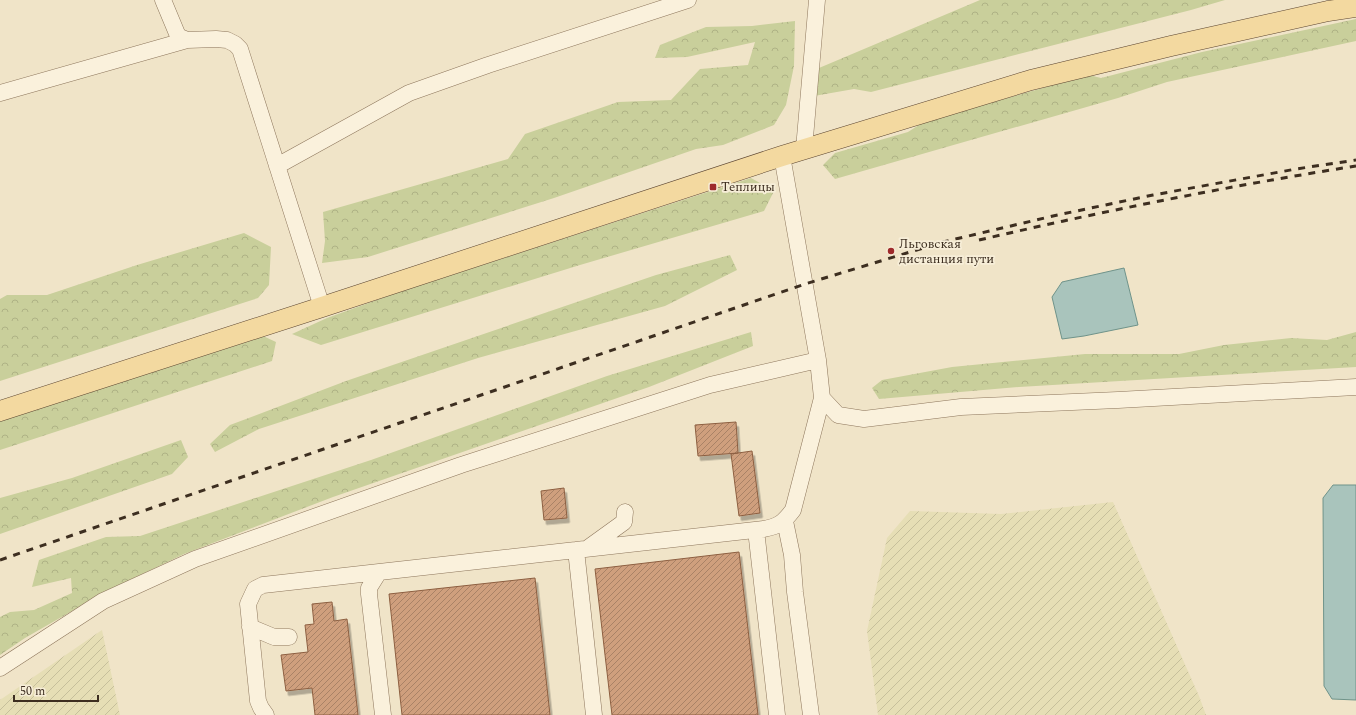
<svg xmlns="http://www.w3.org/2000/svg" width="1356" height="715" font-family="Spectral,serif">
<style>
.farmland{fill:url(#farmland-furrows)}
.forest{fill:url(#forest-crowns)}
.water{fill:#a9c4bc;stroke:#6f938a}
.building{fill:url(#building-hatch);stroke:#8d5f41;filter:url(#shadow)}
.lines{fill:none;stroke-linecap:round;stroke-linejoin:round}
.minor-casing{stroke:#8d765c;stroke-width:17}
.major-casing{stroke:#5b4430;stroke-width:21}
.minor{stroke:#faf1dc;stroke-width:16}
.major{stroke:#f3d9a0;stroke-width:20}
.rail{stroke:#3d2e20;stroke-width:3;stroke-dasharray:7 7;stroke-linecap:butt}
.poi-dot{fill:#9e2a2b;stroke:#f7eed8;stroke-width:1.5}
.labels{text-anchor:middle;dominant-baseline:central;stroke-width:3.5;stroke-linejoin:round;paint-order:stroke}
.poi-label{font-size:13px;fill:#3d2e20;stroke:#f7eed8;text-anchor:start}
</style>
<defs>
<pattern id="farmland-furrows" width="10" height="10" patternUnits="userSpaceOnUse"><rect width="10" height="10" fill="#e6deb5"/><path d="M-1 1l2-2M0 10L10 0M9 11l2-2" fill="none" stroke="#c6bf9b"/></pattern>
<pattern id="forest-crowns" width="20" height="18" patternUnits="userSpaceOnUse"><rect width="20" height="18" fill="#c9cf9b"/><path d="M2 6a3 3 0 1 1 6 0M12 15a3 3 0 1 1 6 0" fill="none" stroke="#aeb285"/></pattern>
<pattern id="building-hatch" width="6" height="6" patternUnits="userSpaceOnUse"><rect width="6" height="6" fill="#cf9f7d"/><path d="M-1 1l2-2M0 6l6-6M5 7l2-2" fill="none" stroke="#a98266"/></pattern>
<filter id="shadow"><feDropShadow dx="2.5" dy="4.5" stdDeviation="0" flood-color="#0004"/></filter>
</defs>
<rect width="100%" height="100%" fill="#f0e4c8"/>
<path class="farmland" d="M 1113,502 L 1199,696 L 1206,715 L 878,715 L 867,631 L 887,538 L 910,511 L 1001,514 Z
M 102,630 L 120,715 L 0,715 L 0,700 Z"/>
<path class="forest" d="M 980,0 L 1225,0 L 1191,10 L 871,92 L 854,89 L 814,96 L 819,68 Z
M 1356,19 L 1356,41 L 1167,82 L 1118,98 L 835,179 L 823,165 L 835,153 L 908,132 L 925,121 L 1089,75 L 1101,78 L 1202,52 Z
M 795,21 L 794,66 L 786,105 L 774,125 L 723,145 L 696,149 L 554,198 L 368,257 L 322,263 L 325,241 L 323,212 L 508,159 L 525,134 L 618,102 L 671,100 L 700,69 L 748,65 L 755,42 L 687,57 L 655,58 L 660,45 L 706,27 L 752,26 Z
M 751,178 L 774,191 L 764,211 L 580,265 L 321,345 L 292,334 L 327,318 L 399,292 Z
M 244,233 L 271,247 L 269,285 L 258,298 L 0,381 L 0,299 L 7,295 L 47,295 L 137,265 Z
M 730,255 L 737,270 L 665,306 L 478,358 L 259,429 L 215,452 L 210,444 L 230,425 L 346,381 L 656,275 Z
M 751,332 L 753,346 L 649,387 L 333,497 L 184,554 L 107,591 L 25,638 L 0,655 L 0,617 L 10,612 L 34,610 L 72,593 L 71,578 L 32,587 L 39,560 L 106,537 L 140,536 L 371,460 L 607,376 Z
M 1356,332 L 1356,367 L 1019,387 L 879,399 L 872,388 L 882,380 L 952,367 L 1085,354 L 1179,354 L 1224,345 L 1291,338 L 1327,340 Z
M 261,335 L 276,342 L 272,361 L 0,450 L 0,419 Z
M 181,440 L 188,457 L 172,474 L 0,534 L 0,498 L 72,478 Z"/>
<path class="water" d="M 1124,268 L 1138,325 L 1084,336 L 1062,339 L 1052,297 L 1062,282 Z
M 1333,485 L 1356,485 L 1356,700 L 1332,699 L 1324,686 L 1323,498 Z"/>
<path class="building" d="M 736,422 L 738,453 L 698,456 L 695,425 Z
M 752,451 L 760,513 L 739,516 L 731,454 Z
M 564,488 L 567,518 L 544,520 L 541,491 Z
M 739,552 L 758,715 L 612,715 L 595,569 Z
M 535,578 L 550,715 L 402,715 L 389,594 Z
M 332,602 L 334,621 L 347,619 L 358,715 L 315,715 L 312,688 L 286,691 L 281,655 L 308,652 L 305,625 L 314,624 L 312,604 Z"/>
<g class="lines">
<defs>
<path id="minor" d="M 163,0 L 178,36 L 187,40 L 216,39 L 227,40 L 235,44 L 240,49 L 322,307
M 0,93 L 187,40
M 804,149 L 817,0
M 277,166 L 409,93 L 488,65 L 688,0
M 822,398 L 838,415 L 864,419 L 961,407 L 1118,400 L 1356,387
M 785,521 L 792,555 L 795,592 L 811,715
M 756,530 L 777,715
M 588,548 L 624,522 L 625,512
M 576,550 L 594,715
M 379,572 L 369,588 L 369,594 L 383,715
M 250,627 L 274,637 L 289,637
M 0,668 L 103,601 L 195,559 L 461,465 L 710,385 L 818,360
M 266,715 L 261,708 L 258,701 L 248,604 L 255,589 L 263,585 L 764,529 C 779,526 783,523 793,510 L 822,398 L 818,360 L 782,156"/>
<path id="major" d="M 0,411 L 322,307 L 782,156 L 1031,80 L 1171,46 L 1328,11 L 1356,7"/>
</defs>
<use href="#minor" class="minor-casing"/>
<use href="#major" class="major-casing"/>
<use href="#minor" class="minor"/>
<use href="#major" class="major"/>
<path class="rail" d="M 979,240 C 1104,211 1229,186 1356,166
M 0,560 L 805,284 L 943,242 L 1053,216 L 1153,195 L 1296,169 L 1356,160"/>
</g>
<g class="poi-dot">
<rect x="709" y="183" width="8" height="8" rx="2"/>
<circle cx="891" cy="251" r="4"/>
</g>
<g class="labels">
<g class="poi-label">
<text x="721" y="187">Теплицы</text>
<text x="899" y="244">Льговская<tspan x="899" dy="15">дистанция пути</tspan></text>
</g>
</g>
<path d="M14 695v6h84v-6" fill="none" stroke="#3d2e20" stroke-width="2"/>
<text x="20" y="695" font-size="12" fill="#3d2e20" stroke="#f7eed8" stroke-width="3" paint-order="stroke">50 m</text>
</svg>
